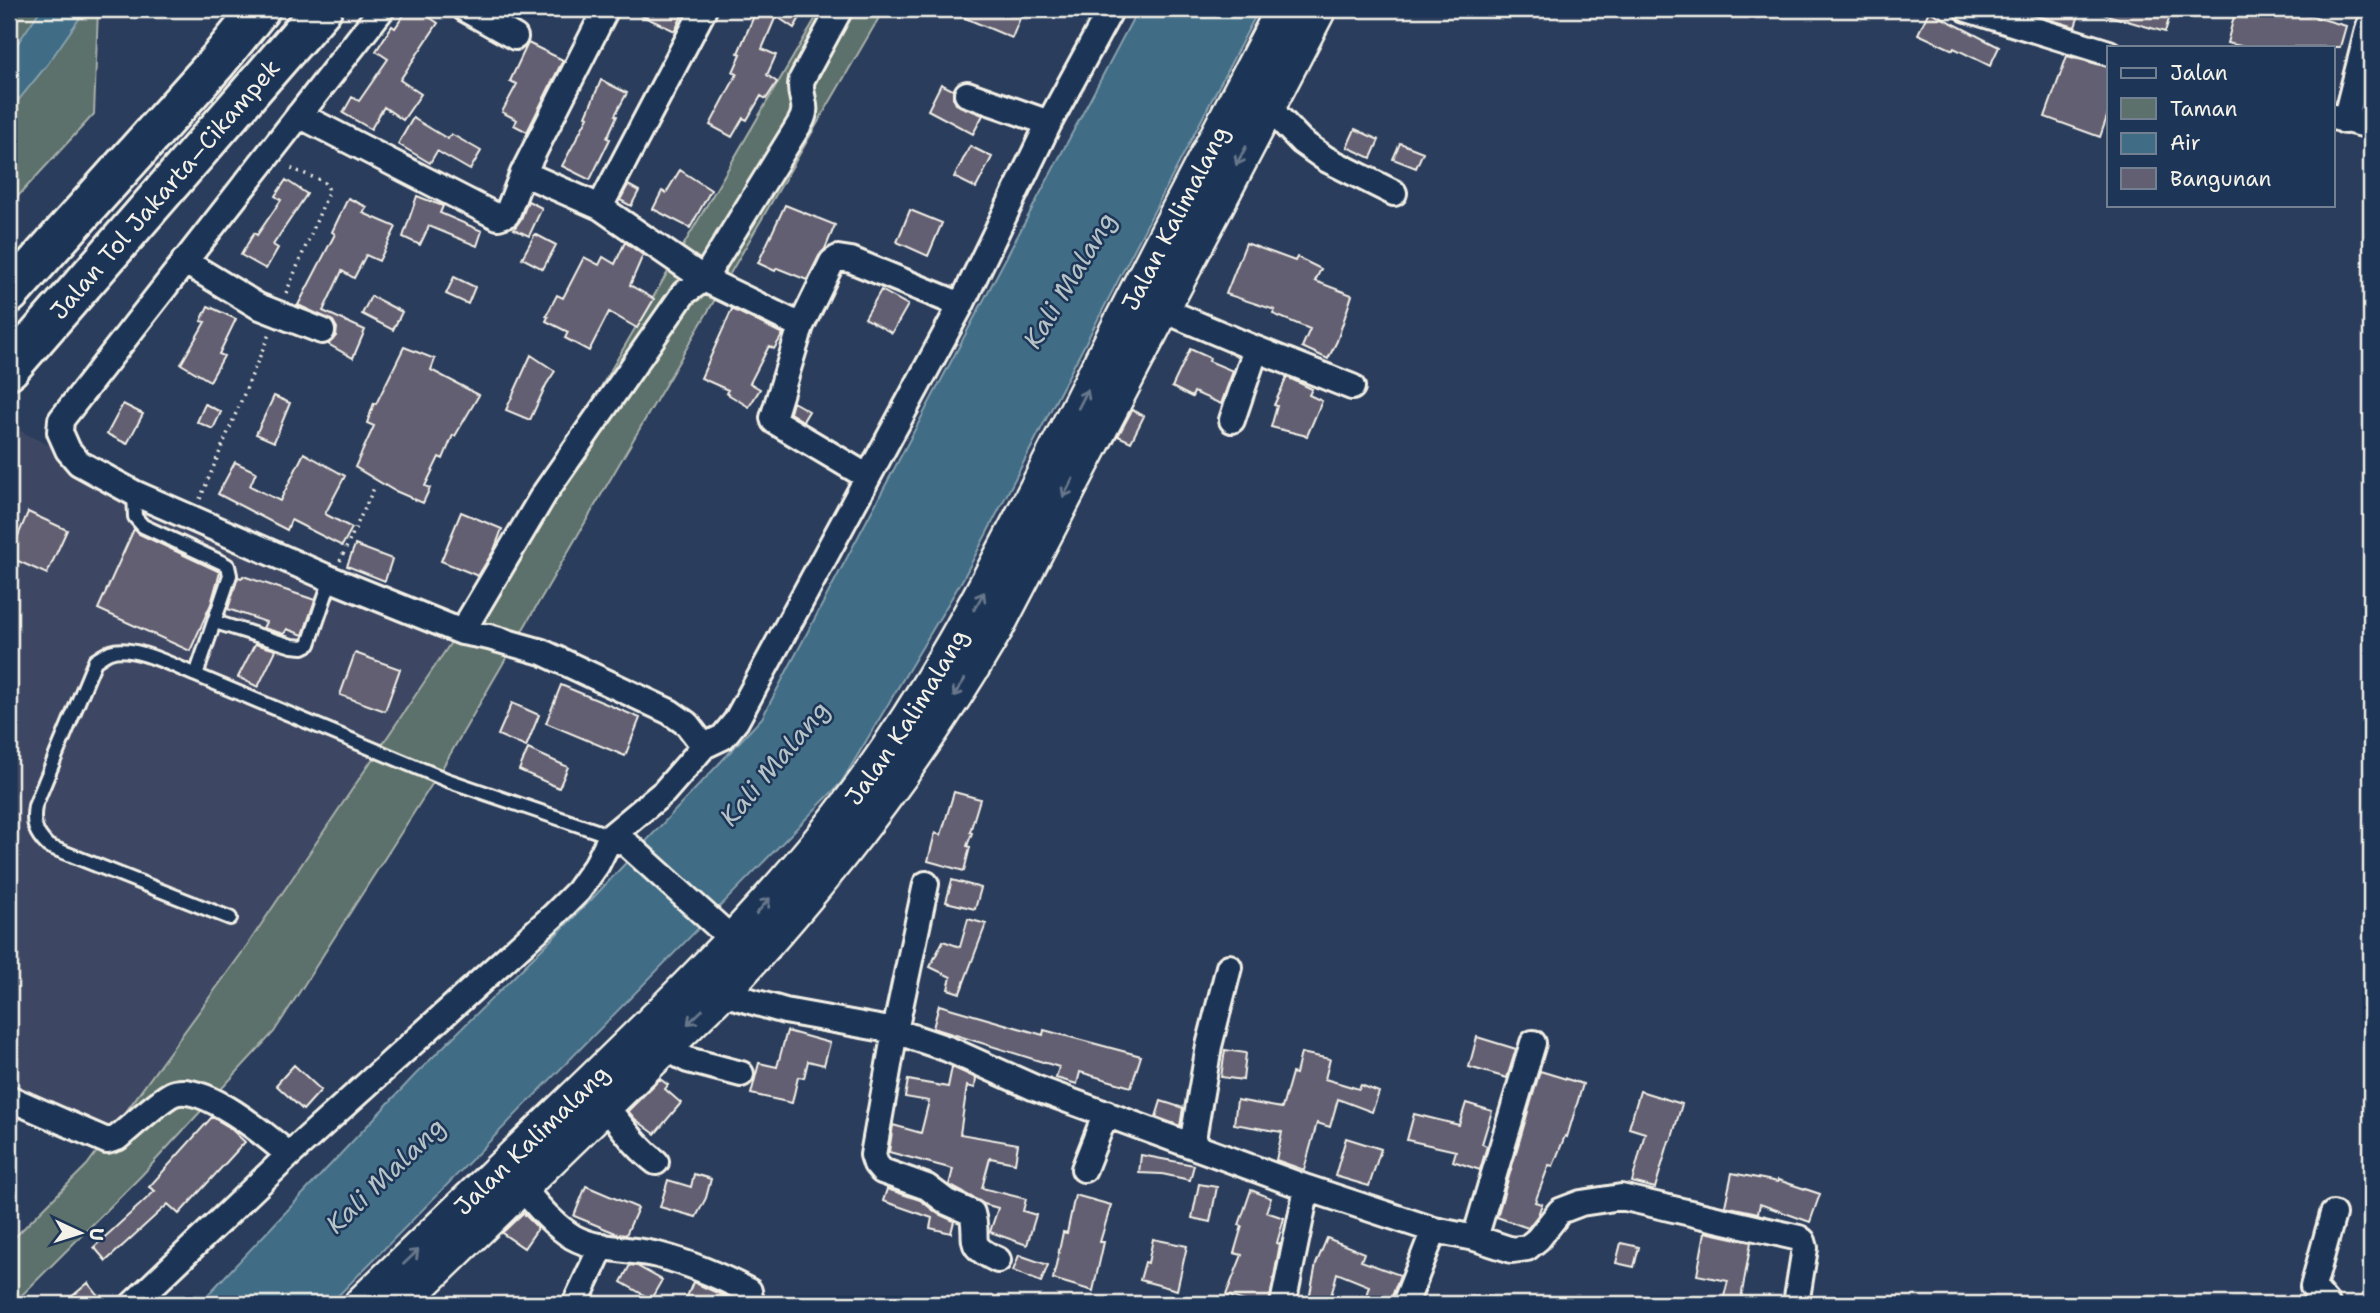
<svg xmlns="http://www.w3.org/2000/svg" width="2380" height="1313" font-family="'Shantell Sans',sans-serif">
<style>
.built{fill:#3c4763}
.green{fill:#5c706c;stroke:#a8b0aa;stroke-width:2}
.water{fill:#406c86;stroke:#88a1ad;stroke-width:2}
.building{fill:#635f72;stroke:#f4f1e8;stroke-width:2}
.lines{fill:none;stroke-linecap:round;stroke-linejoin:round}
.lane-casing{stroke:#f4f1e8;stroke-width:18}
.street-casing{stroke:#f4f1e8;stroke-width:30}
.secondary-casing{stroke:#f4f1e8;stroke-width:40}
.highway-casing{stroke:#f4f1e8;stroke-width:44}
.path{stroke:#f4f1e8;stroke-width:3.5;stroke-dasharray:2 5;stroke-linecap:butt}
.lane{stroke:#1d3557;stroke-width:12}
.street{stroke:#1d3557;stroke-width:24}
.secondary{stroke:#1d3557;stroke-width:35}
.highway{stroke:#1d3557;stroke-width:38}
.oneway{stroke:#68778a}
.labels{text-anchor:middle;dominant-baseline:central;stroke-width:5;stroke-linejoin:round;paint-order:stroke}
.street-label{font-size:24px;fill:#f4f1e8;stroke:#1d3557}
.water-label{font-size:26px;font-style:italic;fill:#b5c2c6;stroke:#1d3557}
</style>
<rect width="100%" height="100%" fill="#2b3d5c"/>
<filter id="ink" filterUnits="userSpaceOnUse"><feTurbulence type="fractalNoise" baseFrequency=".0143" numOctaves="2"/><feDisplacementMap in="SourceGraphic" scale="14" xChannelSelector="R" yChannelSelector="G"/><feConvolveMatrix kernelMatrix="1 2 1 2 8 2 1 2 1" color-interpolation-filters="sRGB"/></filter>
<g filter="url(#ink)">
<path class="built" d="M 10,426 L 303,571 L 460,629 L 244,950 L 108,1136 L 9,1085 Z"/>
<path class="green" d="M 9,9 L 98,9 L 94,114 L 9,206 Z
M 821,9 L 884,9 L 441,770 L 274,1032 L 141,1176 L 13,1304 L 9,1304 L 9,1243 L 87,1165 L 244,950 L 460,629 Z"/>
<path class="water" d="M 41,9 L 86,9 L 47,65 L 9,112 L 9,56 Z
M 1138,9 L 1259,9 L 964,577 L 841,783 L 330,1304 L 199,1304 L 415,1075 L 590,901 L 762,718 Z"/>
<path class="building" d="M 408,9 L 417,9 L 438,23 L 400,80 L 421,94 L 403,120 L 384,107 L 371,129 L 343,113 L 352,97 L 359,101 L 388,59 L 376,51 L 392,26 L 395,28 Z
M 627,9 L 685,9 L 675,31 Z
M 757,9 L 805,9 L 794,28 L 776,16 L 762,49 L 776,55 L 767,75 L 777,82 L 766,99 L 761,96 L 747,120 L 743,118 L 732,137 L 710,125 L 737,74 L 733,72 L 741,54 L 738,53 Z
M 944,9 L 1012,9 L 1022,13 L 1012,38 Z
M 2016,9 L 2081,9 L 2075,27 Z
M 2101,9 L 2172,9 L 2165,32 L 2100,13 Z
M 2236,9 L 2288,9 L 2346,26 L 2340,47 L 2245,47 L 2227,43 Z
M 1929,11 L 1999,47 L 1990,66 L 1954,48 L 1953,50 L 1918,34 Z
M 528,43 L 563,60 L 527,132 L 514,125 L 517,120 L 502,112 L 517,84 L 510,81 Z
M 2067,56 L 2109,67 L 2109,111 L 2100,137 L 2045,117 Z
M 601,80 L 627,93 L 615,115 L 617,116 L 607,138 L 610,139 L 590,180 L 562,166 L 588,117 L 586,116 Z
M 941,84 L 953,90 L 953,97 L 956,104 L 983,115 L 973,134 L 928,110 Z
M 413,118 L 448,139 L 451,134 L 481,151 L 470,170 L 437,151 L 430,163 L 398,144 Z
M 1355,129 L 1379,140 L 1371,158 L 1347,147 Z
M 1400,143 L 1423,152 L 1416,168 L 1393,159 Z
M 970,146 L 992,157 L 976,188 L 954,177 Z
M 680,170 L 711,190 L 690,228 L 653,209 L 662,191 L 666,193 Z
M 286,180 L 307,194 L 273,245 L 278,248 L 266,269 L 241,255 L 254,233 L 257,235 L 281,200 L 275,196 Z
M 628,185 L 639,191 L 631,206 L 620,200 Z
M 417,196 L 443,206 L 440,213 L 482,231 L 477,246 L 429,226 L 420,245 L 403,237 Z
M 348,198 L 367,207 L 363,213 L 396,227 L 379,261 L 366,255 L 354,278 L 342,271 L 323,311 L 365,330 L 353,358 L 328,344 L 336,336 L 337,328 L 333,321 L 298,305 L 335,234 L 332,232 Z
M 528,201 L 542,208 L 529,236 L 514,229 L 521,219 Z
M 785,205 L 835,225 L 825,249 L 819,256 L 807,280 L 777,268 L 775,271 L 758,263 Z
M 910,210 L 942,223 L 928,256 L 897,242 Z
M 535,234 L 556,245 L 543,269 L 522,258 Z
M 625,242 L 643,255 L 630,285 L 654,299 L 637,328 L 609,312 L 589,351 L 565,338 L 568,332 L 546,321 L 548,317 L 546,316 L 557,295 L 563,298 L 584,257 L 599,265 L 603,257 L 615,264 Z
M 1246,243 L 1295,261 L 1297,257 L 1321,269 L 1315,281 L 1352,295 L 1337,341 L 1328,359 L 1302,347 L 1310,329 L 1273,314 L 1275,310 L 1226,294 Z
M 454,277 L 475,287 L 468,304 L 446,294 Z
M 881,290 L 908,305 L 892,333 L 865,318 Z
M 371,296 L 402,312 L 393,330 L 362,314 Z
M 208,306 L 236,319 L 219,354 L 224,356 L 210,381 L 181,364 L 205,322 L 201,321 Z
M 732,309 L 783,334 L 774,349 L 769,346 L 750,383 L 760,389 L 749,407 L 726,393 L 728,390 L 701,378 Z
M 404,347 L 435,359 L 431,370 L 479,395 L 455,436 L 453,435 L 443,459 L 439,457 L 425,486 L 430,488 L 423,503 L 393,490 L 355,467 L 374,426 L 367,423 L 374,403 L 376,404 Z
M 1190,349 L 1210,358 L 1209,361 L 1233,371 L 1221,404 L 1194,392 L 1192,397 L 1172,387 Z
M 531,355 L 555,371 L 546,385 L 530,420 L 506,410 Z
M 1287,377 L 1312,389 L 1309,395 L 1322,401 L 1307,436 L 1271,427 L 1277,406 L 1274,405 Z
M 274,396 L 290,403 L 274,442 L 256,434 Z
M 793,402 L 809,411 L 803,421 L 790,413 Z
M 123,404 L 143,414 L 127,444 L 107,434 Z
M 205,404 L 221,412 L 213,429 L 197,422 Z
M 1132,410 L 1144,416 L 1131,442 L 1118,436 Z
M 304,453 L 345,476 L 325,514 L 352,528 L 342,546 L 291,520 L 287,530 L 218,494 L 235,462 L 256,472 L 250,486 L 280,501 Z
M 28,512 L 67,530 L 47,574 L 9,557 Z
M 461,512 L 502,529 L 494,550 L 478,576 L 441,561 Z
M 134,529 L 139,534 L 220,572 L 211,604 L 190,651 L 98,609 Z
M 355,545 L 392,559 L 385,581 L 347,566 Z
M 243,576 L 315,600 L 303,635 L 287,629 L 284,634 L 263,628 L 266,622 L 228,609 L 238,577 L 242,578 Z
M 255,644 L 276,650 L 258,687 L 238,677 Z
M 355,653 L 400,669 L 385,711 L 340,695 Z
M 561,685 L 640,718 L 625,756 L 546,723 Z
M 512,703 L 539,715 L 526,747 L 498,735 Z
M 528,749 L 568,767 L 559,788 L 519,770 Z
M 954,792 L 980,799 L 970,832 L 972,833 L 967,846 L 970,847 L 964,871 L 928,861 L 935,833 L 941,835 Z
M 952,880 L 981,888 L 975,909 L 946,902 Z
M 968,919 L 986,924 L 960,993 L 948,989 L 951,977 L 930,967 L 943,941 L 960,947 Z
M 939,1005 L 1043,1035 L 1044,1030 L 1141,1056 L 1131,1087 L 1080,1072 L 1077,1084 L 1056,1078 L 1059,1067 L 933,1028 Z
M 787,1031 L 830,1043 L 824,1065 L 808,1061 L 804,1078 L 798,1077 L 792,1103 L 751,1094 L 759,1063 L 777,1067 Z
M 1477,1037 L 1516,1049 L 1507,1078 L 1469,1067 Z
M 1225,1050 L 1246,1053 L 1243,1080 L 1221,1077 Z
M 1301,1053 L 1330,1059 L 1325,1079 L 1359,1089 L 1361,1085 L 1379,1092 L 1372,1112 L 1338,1099 L 1330,1127 L 1317,1123 L 1304,1170 L 1276,1160 L 1282,1132 L 1234,1124 L 1237,1100 L 1282,1108 L 1292,1073 L 1296,1074 Z
M 294,1065 L 321,1090 L 303,1110 L 276,1085 Z
M 952,1067 L 976,1078 L 975,1088 L 967,1086 L 960,1134 L 1018,1144 L 1015,1163 L 990,1158 L 982,1188 L 1026,1199 L 1023,1211 L 1036,1215 L 1027,1245 L 990,1232 L 998,1208 L 984,1204 L 949,1185 L 953,1169 L 889,1152 L 893,1125 L 921,1133 L 929,1101 L 905,1097 L 908,1080 L 948,1087 Z
M 1540,1071 L 1583,1084 L 1567,1137 L 1565,1136 L 1553,1166 L 1549,1165 L 1535,1202 L 1542,1204 L 1538,1215 L 1528,1228 L 1497,1217 Z
M 660,1079 L 668,1085 L 665,1089 L 681,1103 L 655,1134 L 635,1119 L 628,1111 Z
M 1640,1091 L 1682,1104 L 1671,1141 L 1669,1141 L 1655,1188 L 1632,1182 L 1645,1133 L 1629,1128 Z
M 1161,1101 L 1183,1108 L 1180,1126 L 1156,1117 Z
M 1466,1103 L 1492,1111 L 1482,1144 L 1487,1146 L 1480,1170 L 1453,1161 L 1456,1151 L 1407,1140 L 1414,1114 L 1459,1125 Z
M 212,1117 L 229,1127 L 245,1142 L 179,1214 L 168,1204 L 106,1261 L 94,1247 L 155,1191 L 149,1187 Z
M 1346,1138 L 1381,1149 L 1369,1186 L 1335,1176 Z
M 1141,1155 L 1194,1165 L 1190,1180 L 1162,1174 L 1139,1173 Z
M 1732,1173 L 1778,1182 L 1778,1180 L 1820,1194 L 1810,1222 L 1760,1204 L 1758,1213 L 1725,1206 Z
M 694,1174 L 711,1179 L 706,1198 L 696,1217 L 660,1207 L 668,1180 L 691,1187 Z
M 1199,1184 L 1217,1187 L 1210,1222 L 1192,1218 Z
M 586,1186 L 638,1208 L 626,1235 L 618,1234 L 574,1216 Z
M 887,1189 L 920,1200 L 938,1214 L 954,1221 L 951,1233 L 930,1228 L 932,1218 L 883,1201 Z
M 1251,1190 L 1271,1198 L 1266,1212 L 1284,1218 L 1277,1243 L 1280,1244 L 1269,1304 L 1253,1304 L 1226,1295 L 1242,1255 L 1234,1253 L 1242,1226 L 1239,1225 Z
M 1075,1195 L 1111,1205 L 1100,1242 L 1104,1242 L 1093,1291 L 1053,1279 L 1063,1232 L 1067,1233 Z
M 523,1213 L 538,1228 L 524,1248 L 502,1233 Z
M 1705,1232 L 1751,1242 L 1740,1304 L 1722,1304 L 1728,1281 L 1697,1275 Z
M 1327,1238 L 1364,1253 L 1361,1261 L 1400,1275 L 1389,1304 L 1378,1304 L 1365,1299 L 1369,1286 L 1337,1273 L 1329,1304 L 1308,1304 L 1316,1264 Z
M 1153,1239 L 1187,1246 L 1177,1290 L 1140,1280 L 1145,1262 L 1148,1263 Z
M 1621,1243 L 1639,1247 L 1634,1267 L 1616,1263 Z
M 1019,1255 L 1048,1265 L 1041,1282 L 1013,1271 Z
M 630,1265 L 637,1266 L 662,1280 L 651,1299 L 621,1282 Z
M 693,1282 L 735,1301 L 736,1304 L 684,1304 Z
M 88,1283 L 105,1304 L 63,1304 Z"/>
<g class="lines">
<defs>
<path id="lane" d="M 134,493 L 135,517 L 143,526 L 223,563 L 228,566 L 230,575 L 196,675 C 174,666 132,644 110,652 C 105,654 100,658 95,661 L 35,806 C 32,824 35,833 48,846 L 230,918
M 215,622 L 292,646 L 303,647 L 309,644 L 331,579
M 196,675 L 447,780 L 611,836"/>
<path id="street" d="M 382,9 L 61,420 L 60,432 L 68,450 L 79,463 L 134,493 L 331,579 L 462,632 L 489,637 L 542,652 L 670,712 L 687,724 L 704,746
M 465,9 L 515,37
M 1967,9 L 2109,53
M 1265,93 L 1272,97 L 1276,115 L 1302,142 L 1326,159 L 1394,193
M 967,94 L 1049,123
M 299,115 L 498,217 L 507,214 L 523,173 L 600,207 L 704,9
M 2333,117 L 2371,126
M 2345,121 L 2369,26
M 523,173 L 606,9
M 600,207 L 704,279 L 801,326
M 184,261 L 258,306 L 322,331
M 1147,303 L 1256,349 L 1352,387
M 1232,420 L 1256,349
M 868,477 L 774,421 L 773,418 L 801,326 L 832,262 L 838,258 L 851,260 L 961,305
M 462,632 L 544,494 L 684,293 L 704,279 L 800,123 C 811,104 797,97 802,79 L 840,9
M 611,836 L 628,845 L 734,941
M 926,884 L 895,1031 L 873,1155 L 876,1164 L 882,1171 L 927,1187 L 947,1202 L 972,1213 C 980,1241 963,1244 998,1260
M 712,979 L 733,996 L 785,1011 L 895,1031 L 948,1049 L 1035,1088 L 1307,1188 L 1434,1230 L 1475,1238 L 1512,1250 L 1527,1248 L 1538,1239 L 1560,1211 L 1581,1203 L 1621,1197 L 1799,1238 L 1803,1241 L 1805,1248 L 1796,1304
M 651,1040 L 688,1060 L 741,1074
M 594,1095 C 617,1116 631,1144 656,1162
M 9,1098 L 107,1141 L 117,1138 C 131,1127 158,1101 172,1094 C 201,1080 268,1137 289,1155
M 1192,1145 L 1209,1046 L 1229,967
M 1084,1169 L 1106,1113
M 511,1175 C 531,1197 547,1221 573,1237 C 598,1251 630,1248 658,1255 C 689,1263 720,1276 749,1291 L 751,1304
M 1475,1238 L 1533,1043
M 133,1304 L 289,1155 L 553,916 L 578,891 L 597,864 L 611,836 L 664,792 L 704,746 L 723,737 L 736,721 L 961,305 L 1049,123 L 1111,9
M 575,1304 L 602,1246
M 1283,1304 L 1307,1188
M 1405,1304 L 1434,1230
M 2327,1304 L 2313,1287 L 2333,1214"/>
<g id="secondary">
<path id="s1" d="M 362,1304 C 430,1239 497,1173 565,1108 C 656,1020 747,932 827,833 C 932,703 1005,552 1081,403 C 1147,271 1216,140 1284,9"/>
<path d="M 400,1304 L 725,988 C 827,878 920,757 996,627 L 1318,9"/>
</g>
<g id="highway">
<path d="M 9,294 L 217,62 L 260,9"/>
<path id="s2" d="M 9,369 L 322,9"/>
</g>
</defs>
<use href="#lane" class="lane-casing"/>
<use href="#street" class="street-casing"/>
<use href="#secondary" class="secondary-casing"/>
<use href="#highway" class="highway-casing"/>
<path class="path" d="M 286,293 L 327,196 L 328,188 L 323,181 L 287,167
M 200,499 L 270,332
M 340,561 L 375,486"/>
<use href="#lane" class="lane"/>
<use href="#street" class="street"/>
<use href="#secondary" class="secondary"/>
<use href="#highway" class="highway"/>
</g>
<defs><path id="oneway-shaft" d="M-6 0H5M1.5-3L5.5 0L1.5 3" fill="none" stroke-width="1.6" stroke-linecap="round" stroke-linejoin="round" transform="scale(1.75)"/></defs>
<g class="oneway">
<use href="#oneway-shaft" transform="translate(1241 156) rotate(118)"/>
<use href="#oneway-shaft" transform="translate(1083 399) rotate(-63)"/>
<use href="#oneway-shaft" transform="translate(1068 488) rotate(118)"/>
<use href="#oneway-shaft" transform="translate(979 601) rotate(-60)"/>
<use href="#oneway-shaft" transform="translate(959 688) rotate(123)"/>
<use href="#oneway-shaft" transform="translate(763 906) rotate(-49)"/>
<use href="#oneway-shaft" transform="translate(695 1017) rotate(136)"/>
<use href="#oneway-shaft" transform="translate(411 1257) rotate(-44)"/>
</g>
</g>
<g class="labels">
<g class="street-label">
<text stroke="none"><textPath href="#s2" startOffset="238">Jalan Tol Jakarta–Cikampek</textPath></text>
<text stroke="none"><textPath href="#s1" startOffset="1370">Jalan Kalimalang</textPath></text>
<text stroke="none"><textPath href="#s1" startOffset="803">Jalan Kalimalang</textPath></text>
<text stroke="none"><textPath href="#s1" startOffset="236">Jalan Kalimalang</textPath></text>
</g>
<g class="water-label">
<text transform="translate(1069 280) rotate(-59)">Kali Malang</text>
<text transform="translate(774 763) rotate(-50)">Kali Malang</text>
<text transform="translate(385 1175) rotate(-44)">Kali Malang</text>
</g>
</g>
<rect width="2380" height="1313" fill="none" stroke="#1d3557" stroke-width="35"/>
<rect x="18" y="18" width="2345" height="1278" fill="none" stroke="#f4f1e8" stroke-width="2.5" filter="url(#ink)"/>
<rect x="2107" y="46" width="228" height="161" fill="#1d3557" stroke="#738091" stroke-width="2"/>
<rect x="2121" y="68" width="35" height="10" fill="#1d3557" stroke="#738091" stroke-width="2"/>
<text x="2170" y="80" font-size="21" fill="#f4f1e8">Jalan</text>
<rect x="2121" y="98" width="35" height="21" fill="#5c706c" stroke="#738091" stroke-width="2"/>
<text x="2170" y="116" font-size="21" fill="#f4f1e8">Taman</text>
<rect x="2121" y="133" width="35" height="21" fill="#406c86" stroke="#738091" stroke-width="2"/>
<text x="2170" y="150" font-size="21" fill="#f4f1e8">Air</text>
<rect x="2121" y="168" width="35" height="21" fill="#635f72" stroke="#738091" stroke-width="2"/>
<text x="2170" y="186" font-size="21" fill="#f4f1e8">Bangunan</text>
<g transform="translate(80 1233) rotate(94)" stroke="#1d3557" stroke-width="5" paint-order="stroke">
<path d="M0-5L12 26L0 18L-12 26Z" fill="#f4f1e8"/>
<text y="-10" font-size="19" font-weight="bold" text-anchor="middle" fill="#f4f1e8">U</text>
</g>
</svg>
